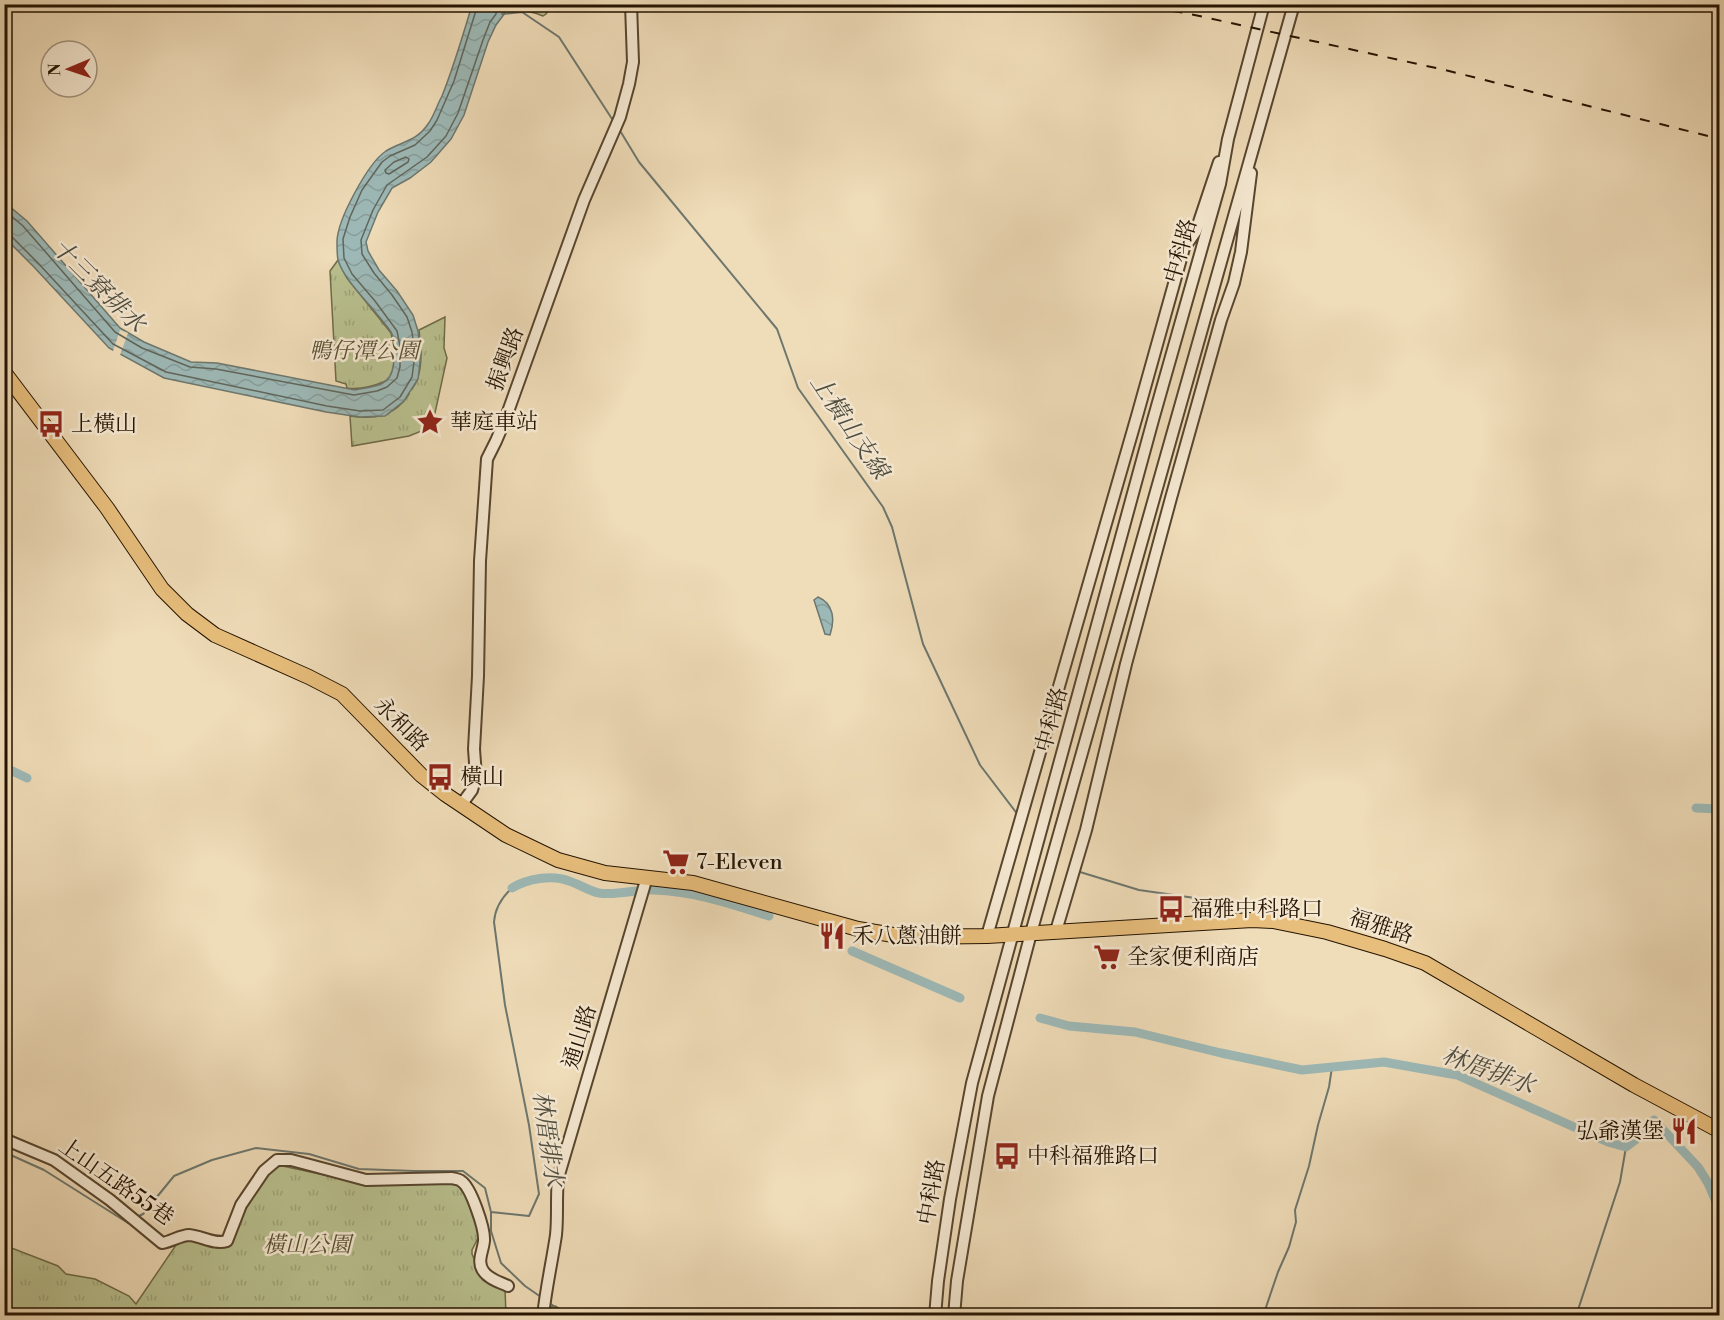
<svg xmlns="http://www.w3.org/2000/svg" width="1724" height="1320" font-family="'Libre Bodoni','Noto Serif TC',serif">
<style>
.cemetery{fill:url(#cemetery-stones);stroke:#6e6a48;stroke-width:1.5}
.park{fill:url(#park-tufts);stroke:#6e6a48;stroke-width:1.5}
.water{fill:url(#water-waves);stroke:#6d776e;stroke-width:1.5}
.pier{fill:#efdcb8}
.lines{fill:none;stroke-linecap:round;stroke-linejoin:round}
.shore{stroke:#60665c;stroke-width:1.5}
.stream{stroke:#6d776e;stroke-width:2}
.canal{stroke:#9db9b7;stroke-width:9}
.minor-casing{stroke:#57452e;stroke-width:14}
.major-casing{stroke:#241300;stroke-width:16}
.minor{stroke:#f5e8d1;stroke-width:10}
.major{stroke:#e8be7c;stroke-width:14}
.rail{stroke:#241300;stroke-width:2;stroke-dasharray:10 10;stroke-linecap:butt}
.labels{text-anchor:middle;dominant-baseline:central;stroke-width:5;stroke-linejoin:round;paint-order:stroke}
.street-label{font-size:22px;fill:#241300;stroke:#f5e8d1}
.park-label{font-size:22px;font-style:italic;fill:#585032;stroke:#f5e8d1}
.poi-label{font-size:22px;fill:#241300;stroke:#f5e8d1;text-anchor:start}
.water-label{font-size:24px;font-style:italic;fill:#4e4d40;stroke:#f5e8d1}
</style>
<defs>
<pattern id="cemetery-stones" width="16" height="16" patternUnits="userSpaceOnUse" patternTransform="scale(1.5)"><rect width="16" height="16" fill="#b9c08f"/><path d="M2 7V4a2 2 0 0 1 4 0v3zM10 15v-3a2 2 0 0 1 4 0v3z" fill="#9fa47a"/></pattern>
<pattern id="park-tufts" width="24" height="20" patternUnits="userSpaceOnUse" patternTransform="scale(1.5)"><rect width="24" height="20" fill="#b9c08f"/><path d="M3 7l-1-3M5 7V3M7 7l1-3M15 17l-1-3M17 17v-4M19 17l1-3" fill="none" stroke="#9fa47a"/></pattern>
<pattern id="water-waves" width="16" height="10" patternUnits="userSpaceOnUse" patternTransform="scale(1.5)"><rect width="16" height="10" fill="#9db9b7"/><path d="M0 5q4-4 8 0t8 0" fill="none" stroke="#879e9c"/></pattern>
</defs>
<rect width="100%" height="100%" fill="#efdcb8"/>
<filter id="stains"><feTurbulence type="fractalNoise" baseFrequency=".00333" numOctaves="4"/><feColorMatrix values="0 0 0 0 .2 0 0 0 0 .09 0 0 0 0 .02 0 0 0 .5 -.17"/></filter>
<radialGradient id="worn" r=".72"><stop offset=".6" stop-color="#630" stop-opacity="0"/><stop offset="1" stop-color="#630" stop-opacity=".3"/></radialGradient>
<path class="cemetery" d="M 555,1306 L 571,1315 L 521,1316 L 521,1315 Z"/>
<path class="park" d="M 504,5 L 504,4 L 552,5 L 546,14 L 543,16 C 526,8 519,14 502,10 Z
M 338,260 L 347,278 L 391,333 L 394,347 L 394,366 L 391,377 L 412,389 C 424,373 421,350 419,330 L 445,317 L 444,348 L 447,358 L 435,413 L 424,430 L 409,436 L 352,446 L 350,416 C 375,420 395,416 409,394 L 386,381 C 374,386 360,390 347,388 L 346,384 L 336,381 L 330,271 Z
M 278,1165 L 357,1182 L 443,1180 L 457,1184 L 464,1191 L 478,1230 L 478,1238 L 472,1250 L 472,1254 L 480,1272 L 505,1289 L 506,1315 L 5,1315 L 4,1245 L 58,1266 L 66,1274 L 95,1279 L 129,1296 L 136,1304 L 176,1245 L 188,1240 L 196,1241 L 217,1248 L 227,1247 C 238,1234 241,1214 250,1199 C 257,1186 267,1175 278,1165 Z"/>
<path class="water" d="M 472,5 L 503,5 L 502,10 L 505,13 L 496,25 L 488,42 L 464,115 L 451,139 L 431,162 L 410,178 L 392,188 L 378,212 L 366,242 L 368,251 L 379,270 L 397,291 L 413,315 L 418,331 L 421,354 L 418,379 L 404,401 L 385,416 L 360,417 L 326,412 L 164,378 L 109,348 L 34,267 L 5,238 L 4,202 L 27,221 L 120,328 L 144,342 L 191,362 L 217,363 L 355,390 C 380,385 394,386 394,356 C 394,349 394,341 392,334 C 390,329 384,323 381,319 C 368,302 344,280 338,260 C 337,255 337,247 337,242 C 337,220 368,163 386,151 C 402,141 416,142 428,124 C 434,116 437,105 442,96 C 454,66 463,35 472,5 Z
M 818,597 C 834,604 835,620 830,635 L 825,634 L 814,600 Z"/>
<path class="pier" d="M 120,330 L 128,333 L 119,358 L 112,354 Z"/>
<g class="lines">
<path class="shore" d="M 406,157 L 409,159 L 408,162 L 389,174 L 386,173 L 385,170 L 394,162 Z
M 4,210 L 23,226 L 115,332 L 142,348 L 190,367 L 216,369 L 354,395 L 377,391 L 387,387 L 397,378 L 400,367 L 400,346 L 397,331 L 375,301 L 352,274 L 344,258 L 343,239 L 350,217 L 362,190 L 382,162 L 390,156 L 415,145 L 430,131 L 437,120 L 454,81 L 478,4
M 4,235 L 11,236 L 38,263 L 113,344 L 166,372 L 327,406 L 360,411 L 383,410 L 400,397 L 412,377 L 415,354 L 412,332 L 407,317 L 392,295 L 374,273 L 362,254 L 361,240 L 373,210 L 387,185 L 427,157 L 446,136 L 458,113 L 483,40 L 490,22 L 496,14 L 497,4"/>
<path class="stream" d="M 502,14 L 522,12 L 559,37 L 614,122
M 619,129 L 639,162 L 777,329 L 798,388 L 883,507 L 892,527 L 923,644 L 980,765 L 1018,815
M 1080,872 L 1139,890 L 1216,901
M 4,1152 L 44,1170 L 128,1223 L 129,1221
M 491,1212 L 491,1231 L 501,1263 L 525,1286 L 541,1297
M 137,1217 L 143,1214 L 174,1176 L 212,1160 L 256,1148 L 309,1154 L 359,1169 L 414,1171 L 463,1171 L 485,1188 L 491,1212 L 529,1216 L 539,1194 L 529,1125 L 505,1005 L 494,922 C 495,908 501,898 512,888
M 548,1302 L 568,1316
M 1263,1316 L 1278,1272 L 1289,1247 L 1296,1222 L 1295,1210 L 1309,1166 L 1318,1125 L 1329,1087 L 1332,1067
M 1576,1316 L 1620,1182 L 1626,1147"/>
<path class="canal" d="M 4,767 L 27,778
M 1696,808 L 1720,809
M 512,888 C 527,879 552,874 569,881 C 579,884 589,891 599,893 C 617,896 636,889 654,890 C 694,891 731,904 769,916
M 852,951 L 960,998
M 1040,1018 L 1069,1026 L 1135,1032 L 1221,1053 L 1302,1070 L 1384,1062 L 1457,1075 L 1608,1142 L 1626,1147 L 1638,1138 L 1654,1120 L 1698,1167 L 1708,1183 L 1720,1211"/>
<defs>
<path id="minor" d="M 461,805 L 472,790 L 476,776 L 474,749 L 478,676 L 480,561 L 487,459 L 496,441 L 505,420 L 584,200 L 620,117 L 629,84 L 633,62 L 631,4
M 1056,931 L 1086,830 L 1126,664 L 1171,498 L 1221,320 L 1234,283 L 1241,252 L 1251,173
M 987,936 L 1137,416 L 1184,248 L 1196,231 L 1219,162
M 4,1139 L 54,1160 L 110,1200 L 162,1243 C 170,1242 181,1235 189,1235 C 202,1236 214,1245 227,1241 L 241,1205 L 264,1171 L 277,1160 L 291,1160 L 310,1165 L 366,1180 L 452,1178 C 455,1179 459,1179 461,1181 C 471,1187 485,1229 484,1241 C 483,1252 476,1262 484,1272 C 490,1280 500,1282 508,1286
M 543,1316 C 546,1288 552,1262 556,1235 C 558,1216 556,1197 558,1178 L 647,877
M 935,1316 L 938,1281 L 950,1199 L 972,1083 L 1153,420 L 1220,184 L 1228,139 L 1264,4
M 954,1316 L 957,1281 L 988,1096 L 1031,933 L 1294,4"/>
<path id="major" d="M 4,372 L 107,508 L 162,589 L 187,614 L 215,635 L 309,677 L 342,694 L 421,775 L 445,794 L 506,835 L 558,860 L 605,873 L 693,883 L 858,929 L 905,937 L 987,936 L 1252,920 L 1273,921 L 1327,932 L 1385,949 L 1425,963 L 1634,1085 L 1720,1131"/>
</defs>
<use href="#minor" class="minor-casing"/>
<use href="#major" class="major-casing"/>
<use href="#minor" class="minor"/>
<use href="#major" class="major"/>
<path class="rail" d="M 1133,4 L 1190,14 L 1445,70 L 1720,139"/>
</g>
<defs>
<symbol id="sight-bare" viewBox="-9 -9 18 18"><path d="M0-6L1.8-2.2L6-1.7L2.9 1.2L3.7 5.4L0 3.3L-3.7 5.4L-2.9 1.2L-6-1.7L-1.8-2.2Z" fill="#8f2418" stroke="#f5e8d1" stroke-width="2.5" paint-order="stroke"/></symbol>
<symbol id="bus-bare" viewBox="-9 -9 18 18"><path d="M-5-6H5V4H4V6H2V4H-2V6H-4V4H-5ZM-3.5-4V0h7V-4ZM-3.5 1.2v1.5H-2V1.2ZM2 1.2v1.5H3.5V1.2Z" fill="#8f2418" stroke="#f5e8d1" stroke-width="2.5" paint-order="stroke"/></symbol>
<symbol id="supermarket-bare" viewBox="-9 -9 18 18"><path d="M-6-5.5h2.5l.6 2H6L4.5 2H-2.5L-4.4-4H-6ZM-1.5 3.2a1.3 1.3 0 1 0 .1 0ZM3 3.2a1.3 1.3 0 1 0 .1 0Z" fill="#8f2418" stroke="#f5e8d1" stroke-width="2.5" paint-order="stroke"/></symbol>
<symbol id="restaurant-bare" viewBox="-9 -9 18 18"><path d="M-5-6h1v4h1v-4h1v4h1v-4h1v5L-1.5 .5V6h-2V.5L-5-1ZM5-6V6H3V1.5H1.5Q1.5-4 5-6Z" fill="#8f2418" stroke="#f5e8d1" stroke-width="2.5" paint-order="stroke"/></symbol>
</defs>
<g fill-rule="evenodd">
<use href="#sight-bare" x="411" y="403" width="38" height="38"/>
<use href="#bus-bare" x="32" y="405" width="38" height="38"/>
<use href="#bus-bare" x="421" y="758" width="38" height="38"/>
<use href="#supermarket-bare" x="657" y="843" width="38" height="38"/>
<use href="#bus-bare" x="1152" y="890" width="38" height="38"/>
<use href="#restaurant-bare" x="813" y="917" width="38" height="38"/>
<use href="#supermarket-bare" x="1088" y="938" width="38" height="38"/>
<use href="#restaurant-bare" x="1665" y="1112" width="38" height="38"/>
<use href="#bus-bare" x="988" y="1137" width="38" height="38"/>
</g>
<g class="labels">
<g class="street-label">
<text transform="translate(1181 251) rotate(-74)">中科路</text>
<text transform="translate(506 359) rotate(-70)">振興路</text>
<text transform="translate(1052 720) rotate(-75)">中科路</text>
<text transform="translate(401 725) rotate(45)">永和路</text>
<text transform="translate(1381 927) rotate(18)">福雅路</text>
<text transform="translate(580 1037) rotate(-73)">通山路</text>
<text transform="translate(116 1182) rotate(35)">上山五路55巷</text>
<text transform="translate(932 1192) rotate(-80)">中科路</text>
</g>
<g class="park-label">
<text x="364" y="351">鴨仔潭公園</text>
<text x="307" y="1245">橫山公園</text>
</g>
<g class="poi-label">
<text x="450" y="422">華庭車站</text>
<text x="71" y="424">上橫山</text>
<text x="460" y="777">橫山</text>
<text x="696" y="862">7-Eleven</text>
<text x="1191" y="909">福雅中科路口</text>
<text x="852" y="936">禾八蔥油餅</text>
<text x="1127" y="957">全家便利商店</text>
<text x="1664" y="1131" text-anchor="end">弘爺漢堡</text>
<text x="1027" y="1156">中科福雅路口</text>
</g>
<g class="water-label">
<text transform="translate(98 286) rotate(45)">十三寮排水</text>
<text transform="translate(849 427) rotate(56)">上橫山支線</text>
<text transform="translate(1488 1071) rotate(20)">林厝排水</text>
<text transform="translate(547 1139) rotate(82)">林厝排水</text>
</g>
</g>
<rect width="1724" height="1320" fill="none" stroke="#efdcb8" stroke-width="24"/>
<rect x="6" y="6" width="1712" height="1308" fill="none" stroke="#241300" stroke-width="3"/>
<rect x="12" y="12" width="1700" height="1296" fill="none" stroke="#241300" stroke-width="1.5"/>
<g transform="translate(69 69) rotate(268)"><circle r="28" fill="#f5e8d1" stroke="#a1937d" stroke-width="1.5"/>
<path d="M0-4.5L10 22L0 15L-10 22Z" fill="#8f2418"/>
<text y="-9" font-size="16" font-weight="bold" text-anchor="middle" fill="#241300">N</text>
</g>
<rect width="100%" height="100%" filter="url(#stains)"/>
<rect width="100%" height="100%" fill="url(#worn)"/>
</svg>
